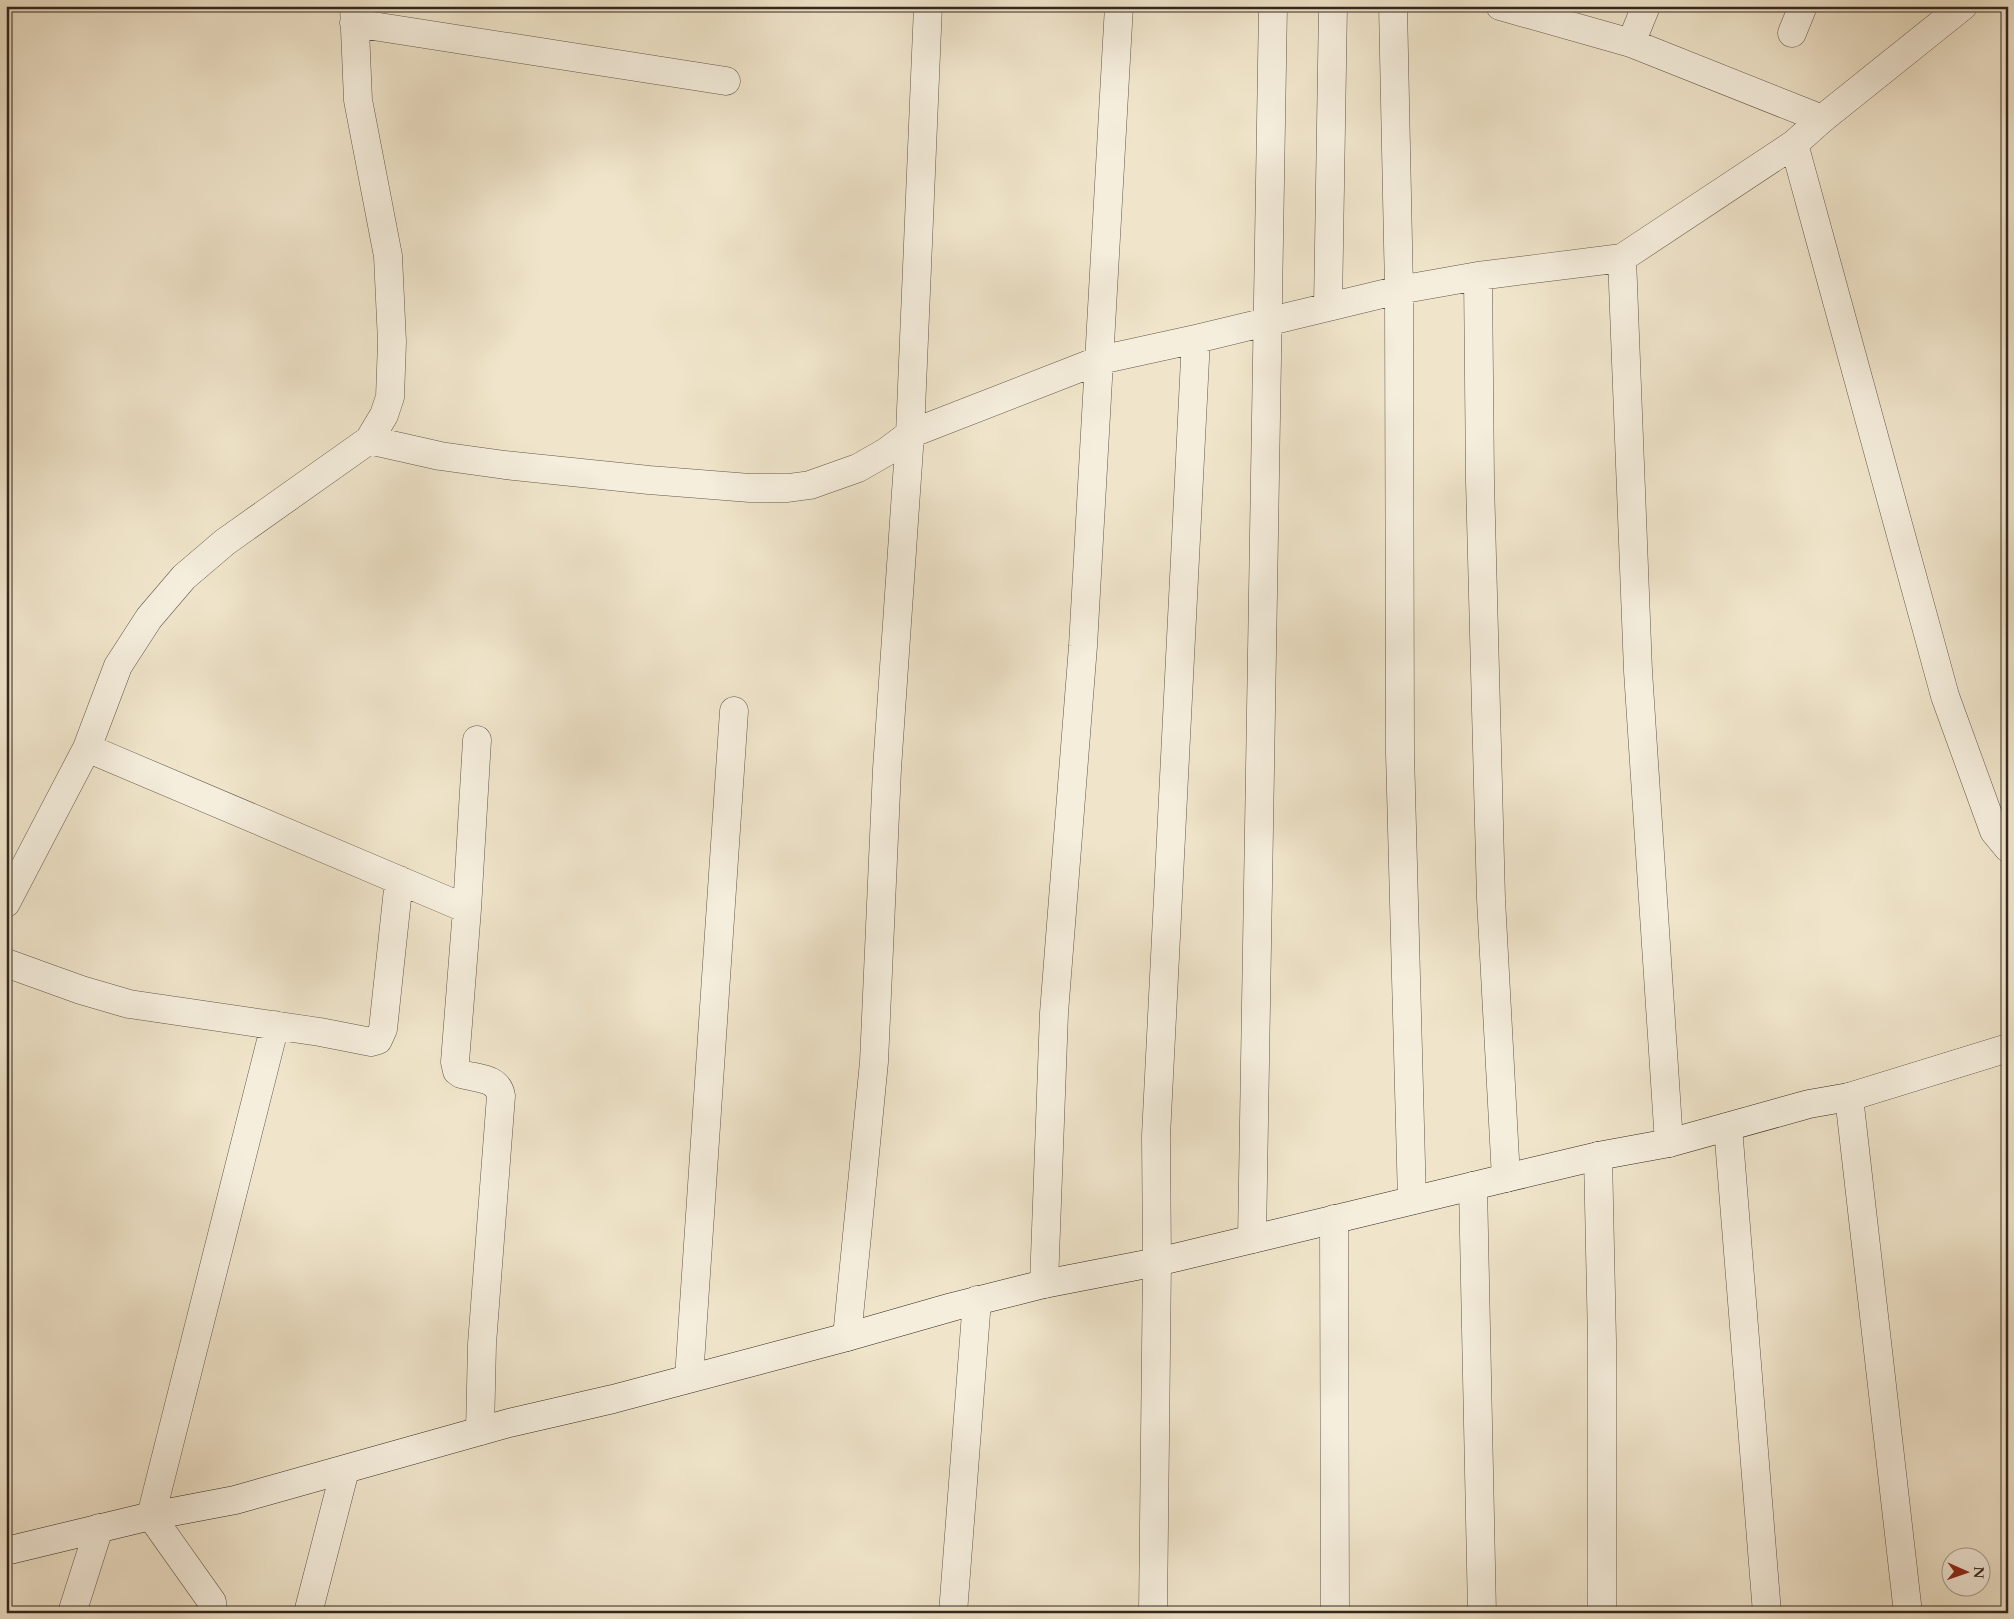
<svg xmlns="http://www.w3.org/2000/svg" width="2014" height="1619" font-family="Cardo,serif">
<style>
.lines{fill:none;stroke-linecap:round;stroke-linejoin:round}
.street-casing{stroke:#625649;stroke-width:29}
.secondary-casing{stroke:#32271e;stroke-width:29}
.street{stroke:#f5eedd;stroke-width:28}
.secondary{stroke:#f5eedd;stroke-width:28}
</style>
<rect width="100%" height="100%" fill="#f0e5cb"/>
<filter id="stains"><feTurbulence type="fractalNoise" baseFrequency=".004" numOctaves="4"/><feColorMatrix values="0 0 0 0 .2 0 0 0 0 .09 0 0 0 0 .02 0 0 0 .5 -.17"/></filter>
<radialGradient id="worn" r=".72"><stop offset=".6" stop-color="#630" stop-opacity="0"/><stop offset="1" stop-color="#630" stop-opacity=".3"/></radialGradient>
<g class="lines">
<defs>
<path id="street" d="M 1393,6 L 1399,290 L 1400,753 L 1412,1200
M 1500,6 L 1631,43 L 1822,119
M 354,23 L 726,81
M 1792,33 L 1803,6
M 1631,43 L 1646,6
M 1794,144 L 1945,696 L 1994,831 L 2008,848
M 1622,258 L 1638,671 L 1669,1143
M 1478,276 L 1480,481 L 1491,899 L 1506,1178
M 1328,306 L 1333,6
M 369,440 L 440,456 L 505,465 L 649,480 L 750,488 L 788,488 L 810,485 L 858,468 L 886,452 L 910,434 L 1100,360 L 1196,339 L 1399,290 L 1478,276 L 1622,258 L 1794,144 L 1822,119 L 1963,6
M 477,740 L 467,909 L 455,1062 L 457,1071 L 461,1074 C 477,1079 498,1077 501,1096 L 482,1344 L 480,1431
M 87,748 L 467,909
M 6,903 L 87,748 L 118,666 L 149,618 L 184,577 L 225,542 L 369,440 L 384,415 L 390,397 L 392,342 L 388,256 L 358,100 L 354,6
M 6,963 L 81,990 L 129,1004 L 320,1032 L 371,1042 L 378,1040 L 383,1029 L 399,880
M 1849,1097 L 1908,1613
M 1728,1127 L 1767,1613
M 1598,1156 L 1602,1341 L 1602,1613
M 1473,1186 L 1482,1613
M 1334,1219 L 1335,1613
M 1252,1239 L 1273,6
M 1044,1284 L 1054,1013 L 1083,646 L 1119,6
M 847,1337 L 874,1062 L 887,769 L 910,434 L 928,6
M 689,1378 L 734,711
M 72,1613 L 99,1528
M 213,1613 L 212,1602 L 151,1516 L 275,1025
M 308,1613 L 345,1470
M 953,1613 L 977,1300
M 1153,1613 L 1157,1262 L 1156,1136 L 1196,339"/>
<path id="secondary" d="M 6,1551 L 151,1516 L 235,1500 L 509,1423 L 613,1399 L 847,1337 L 952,1307 L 1044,1284 L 1157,1262 L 1506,1178 L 1598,1156 L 1669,1143 L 1809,1104 L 1849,1097 L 2008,1048"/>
</defs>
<use href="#street" class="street-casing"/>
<use href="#secondary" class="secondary-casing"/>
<use href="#street" class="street"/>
<use href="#secondary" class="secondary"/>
</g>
<rect width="2014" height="1619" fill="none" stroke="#f0e5cb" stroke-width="25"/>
<rect x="8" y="8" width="1999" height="1604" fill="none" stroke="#32271e" stroke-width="2.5"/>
<rect x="12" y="12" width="1989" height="1594" fill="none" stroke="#32271e"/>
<g transform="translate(1966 1572) rotate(92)"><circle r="24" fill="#f5eedd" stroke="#a79e91"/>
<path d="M0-4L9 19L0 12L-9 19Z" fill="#8f2418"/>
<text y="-8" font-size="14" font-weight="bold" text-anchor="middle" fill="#32271e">N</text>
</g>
<rect width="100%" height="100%" filter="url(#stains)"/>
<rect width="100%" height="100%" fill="url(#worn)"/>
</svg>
